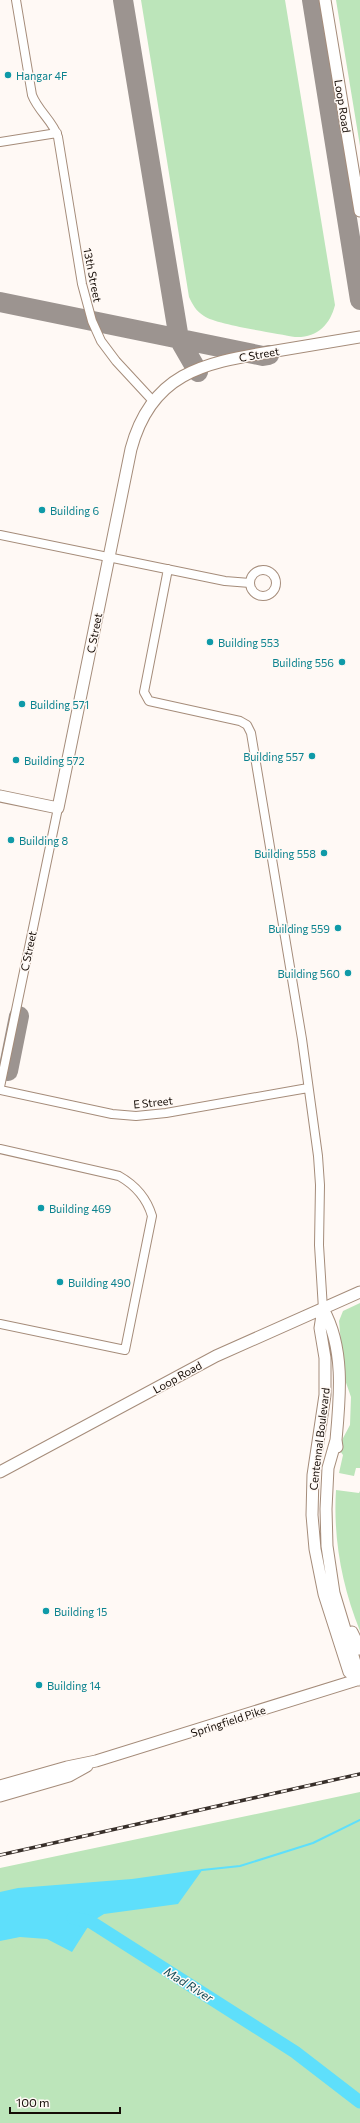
<svg xmlns="http://www.w3.org/2000/svg" width="360" height="2123" font-family="Commissioner,sans-serif">
<style>
.green{fill:#bce5ba}
.water{fill:#5edffb}
.lines{fill:none;stroke-linecap:round;stroke-linejoin:round}
.stream{stroke:#5edffb;stroke-width:2}
.river{stroke:#5edffb;stroke-width:13}
.taxiway{stroke:#9c9490;stroke-width:20}
.street-casing{stroke:#a58c7a;stroke-width:10}
.secondary-casing{stroke:#a58c7a;stroke-width:13}
.street{stroke:#fff;stroke-width:8}
.secondary{stroke:#fff;stroke-width:11}
.rail-casing{stroke:#382f2a;stroke-width:3.5}
.rail{stroke:#fff9f5;stroke-width:2;stroke-dasharray:6;stroke-linecap:butt}
.culture-dot{fill:#0f9aa8;stroke:#fff9f5;stroke-width:1.5}
.labels{text-anchor:middle;dominant-baseline:central;stroke-width:3;stroke-linejoin:round;paint-order:stroke}
.culture-label{font-size:11px;fill:#0d838f;stroke:#fff9f5;text-anchor:start}
.street-label{font-size:11px;fill:#150c06;stroke:#fff9f5}
.water-label{font-size:12px;font-style:italic;fill:#114a56;stroke:#fff9f5}
</style>
<rect width="100%" height="100%" fill="#fff9f5"/>
<path class="green" d="M 141,0 L 285,0 L 335,305 C 330,325 317,338 295,337 C 276,333 217,325 204,316 C 196,311 193,305 189,297 Z
M 336,0 L 360,0 L 360,146 Z
M 360,1303 L 360,1468 L 356,1468 L 354,1476 L 339,1473 L 343,1455 L 340,1451 L 342,1440 L 350,1425 L 351,1397 L 344,1377 L 339,1321 L 343,1311 Z
M 336,1490 L 359,1493 L 360,1491 L 360,1631 C 342,1586 333,1539 336,1490 Z
M 360,1792 L 360,2123 L 0,2123 L 0,1868 Z"/>
<path class="water" d="M 203,1869 L 178,1904 L 104,1914 L 91,1922 L 72,1952 L 47,1939 L 20,1937 L 0,1941 L 0,1892 L 18,1888 L 132,1879 Z"/>
<g class="lines">
<path class="stream" d="M 202,1870 L 240,1866 L 313,1843 L 360,1820"/>
<path class="river" d="M 73,1918 L 91,1922 L 295,2052 L 360,2102"/>
<path class="taxiway" d="M 123,0 L 179,339 L 198,372
M 312,0 L 360,300
M 0,302 L 263,356 L 269,355
M 8,1071 L 19,1016"/>
<defs>
<path id="street" d="M 16,0 L 32,95 C 38,111 53,121 58,137 L 82,284 L 92,321 L 101,341 L 116,361 L 153,401
M 0,142 L 57,133
M 0,535 L 225,581 L 250,583
M 168,569 L 144,692 L 149,701 L 240,721 L 247,725 L 251,733 L 302,1039 L 318,1156 L 320,1185 L 319,1245 L 323,1309
M250 583a13 13 0 1 1 26 0a13 13 0 1 1-26 0Z
M 0,1087 L 58,808
M 0,1090 L 112,1114 L 136,1116 L 166,1113 L 308,1088
M 0,1149 L 119,1176 C 135,1185 147,1199 152,1216 L 125,1350 L 0,1324"/>
<path id="secondary" d="M 325,0 L 360,211
M 0,796 L 58,808 L 131,449 C 151,374 202,363 270,352 C 300,347 330,342 360,337
M 323,1309 L 320,1328 L 325,1358 L 325,1395 L 313,1475 L 312,1515 L 315,1549 L 324,1594 L 349,1672 L 358,1680
M 323,1309 C 345,1348 340,1397 336,1440 L 337,1447
M 336,1440 L 328,1468 L 326,1509 L 327,1546 L 334,1593 L 357,1669 L 358,1680
M 0,1472 L 216,1356 L 360,1292
M 352,1632 L 360,1649
M 0,1786 L 67,1767 L 96,1761 L 360,1679
M 0,1796 L 69,1776 L 87,1766"/>
</defs>
<use href="#street" class="street-casing"/>
<use href="#secondary" class="secondary-casing"/>
<use href="#street" class="street"/>
<use href="#secondary" class="secondary"/>
<defs>
<path id="rail" d="M 0,1855 L 360,1774"/>
</defs>
<use href="#rail" class="rail-casing"/>
<use href="#rail" class="rail"/>
</g>
<g class="culture-dot">
<circle cx="8" cy="75" r="4"/>
<circle cx="42" cy="510" r="4"/>
<circle cx="210" cy="642" r="4"/>
<circle cx="342" cy="662" r="4"/>
<circle cx="22" cy="704" r="4"/>
<circle cx="312" cy="756" r="4"/>
<circle cx="16" cy="760" r="4"/>
<circle cx="11" cy="840" r="4"/>
<circle cx="324" cy="853" r="4"/>
<circle cx="338" cy="928" r="4"/>
<circle cx="348" cy="973" r="4"/>
<circle cx="41" cy="1208" r="4"/>
<circle cx="60" cy="1282" r="4"/>
<circle cx="46" cy="1611" r="4"/>
<circle cx="39" cy="1685" r="4"/>
</g>
<g class="labels">
<g class="culture-label">
<text x="16" y="75">Hangar 4F</text>
<text x="50" y="510">Building 6</text>
<text x="218" y="642">Building 553</text>
<text x="334" y="662" text-anchor="end">Building 556</text>
<text x="30" y="704">Building 571</text>
<text x="304" y="756" text-anchor="end">Building 557</text>
<text x="24" y="760">Building 572</text>
<text x="19" y="840">Building 8</text>
<text x="316" y="853" text-anchor="end">Building 558</text>
<text x="330" y="928" text-anchor="end">Building 559</text>
<text x="340" y="973" text-anchor="end">Building 560</text>
<text x="49" y="1208">Building 469</text>
<text x="68" y="1282">Building 490</text>
<text x="54" y="1611">Building 15</text>
<text x="47" y="1685">Building 14</text>
</g>
<g class="street-label">
<text transform="translate(343 106) rotate(81)">Loop Road</text>
<text transform="translate(93 275) rotate(79)">13th Street</text>
<text transform="translate(259 354) rotate(-10)">C Street</text>
<text transform="translate(94 633) rotate(-79)">C Street</text>
<text transform="translate(28 951) rotate(-78)">C Street</text>
<text transform="translate(153 1102) rotate(-6)">E Street</text>
<text transform="translate(177 1377) rotate(-29)">Loop Road</text>
<text transform="translate(319 1439) rotate(-83)">Centennal Boulevard</text>
<text transform="translate(228 1721) rotate(-18)">Springfield Pike</text>
</g>
<g class="water-label">
<text transform="translate(189 1984) rotate(32)">Mad River</text>
</g>
</g>
<path d="M10 2107v6h110v-6" fill="none" stroke="#150c06" stroke-width="2"/>
<text x="16" y="2107" font-size="12" fill="#150c06" stroke="#fff9f5" stroke-width="3" paint-order="stroke">100 m</text>
</svg>
